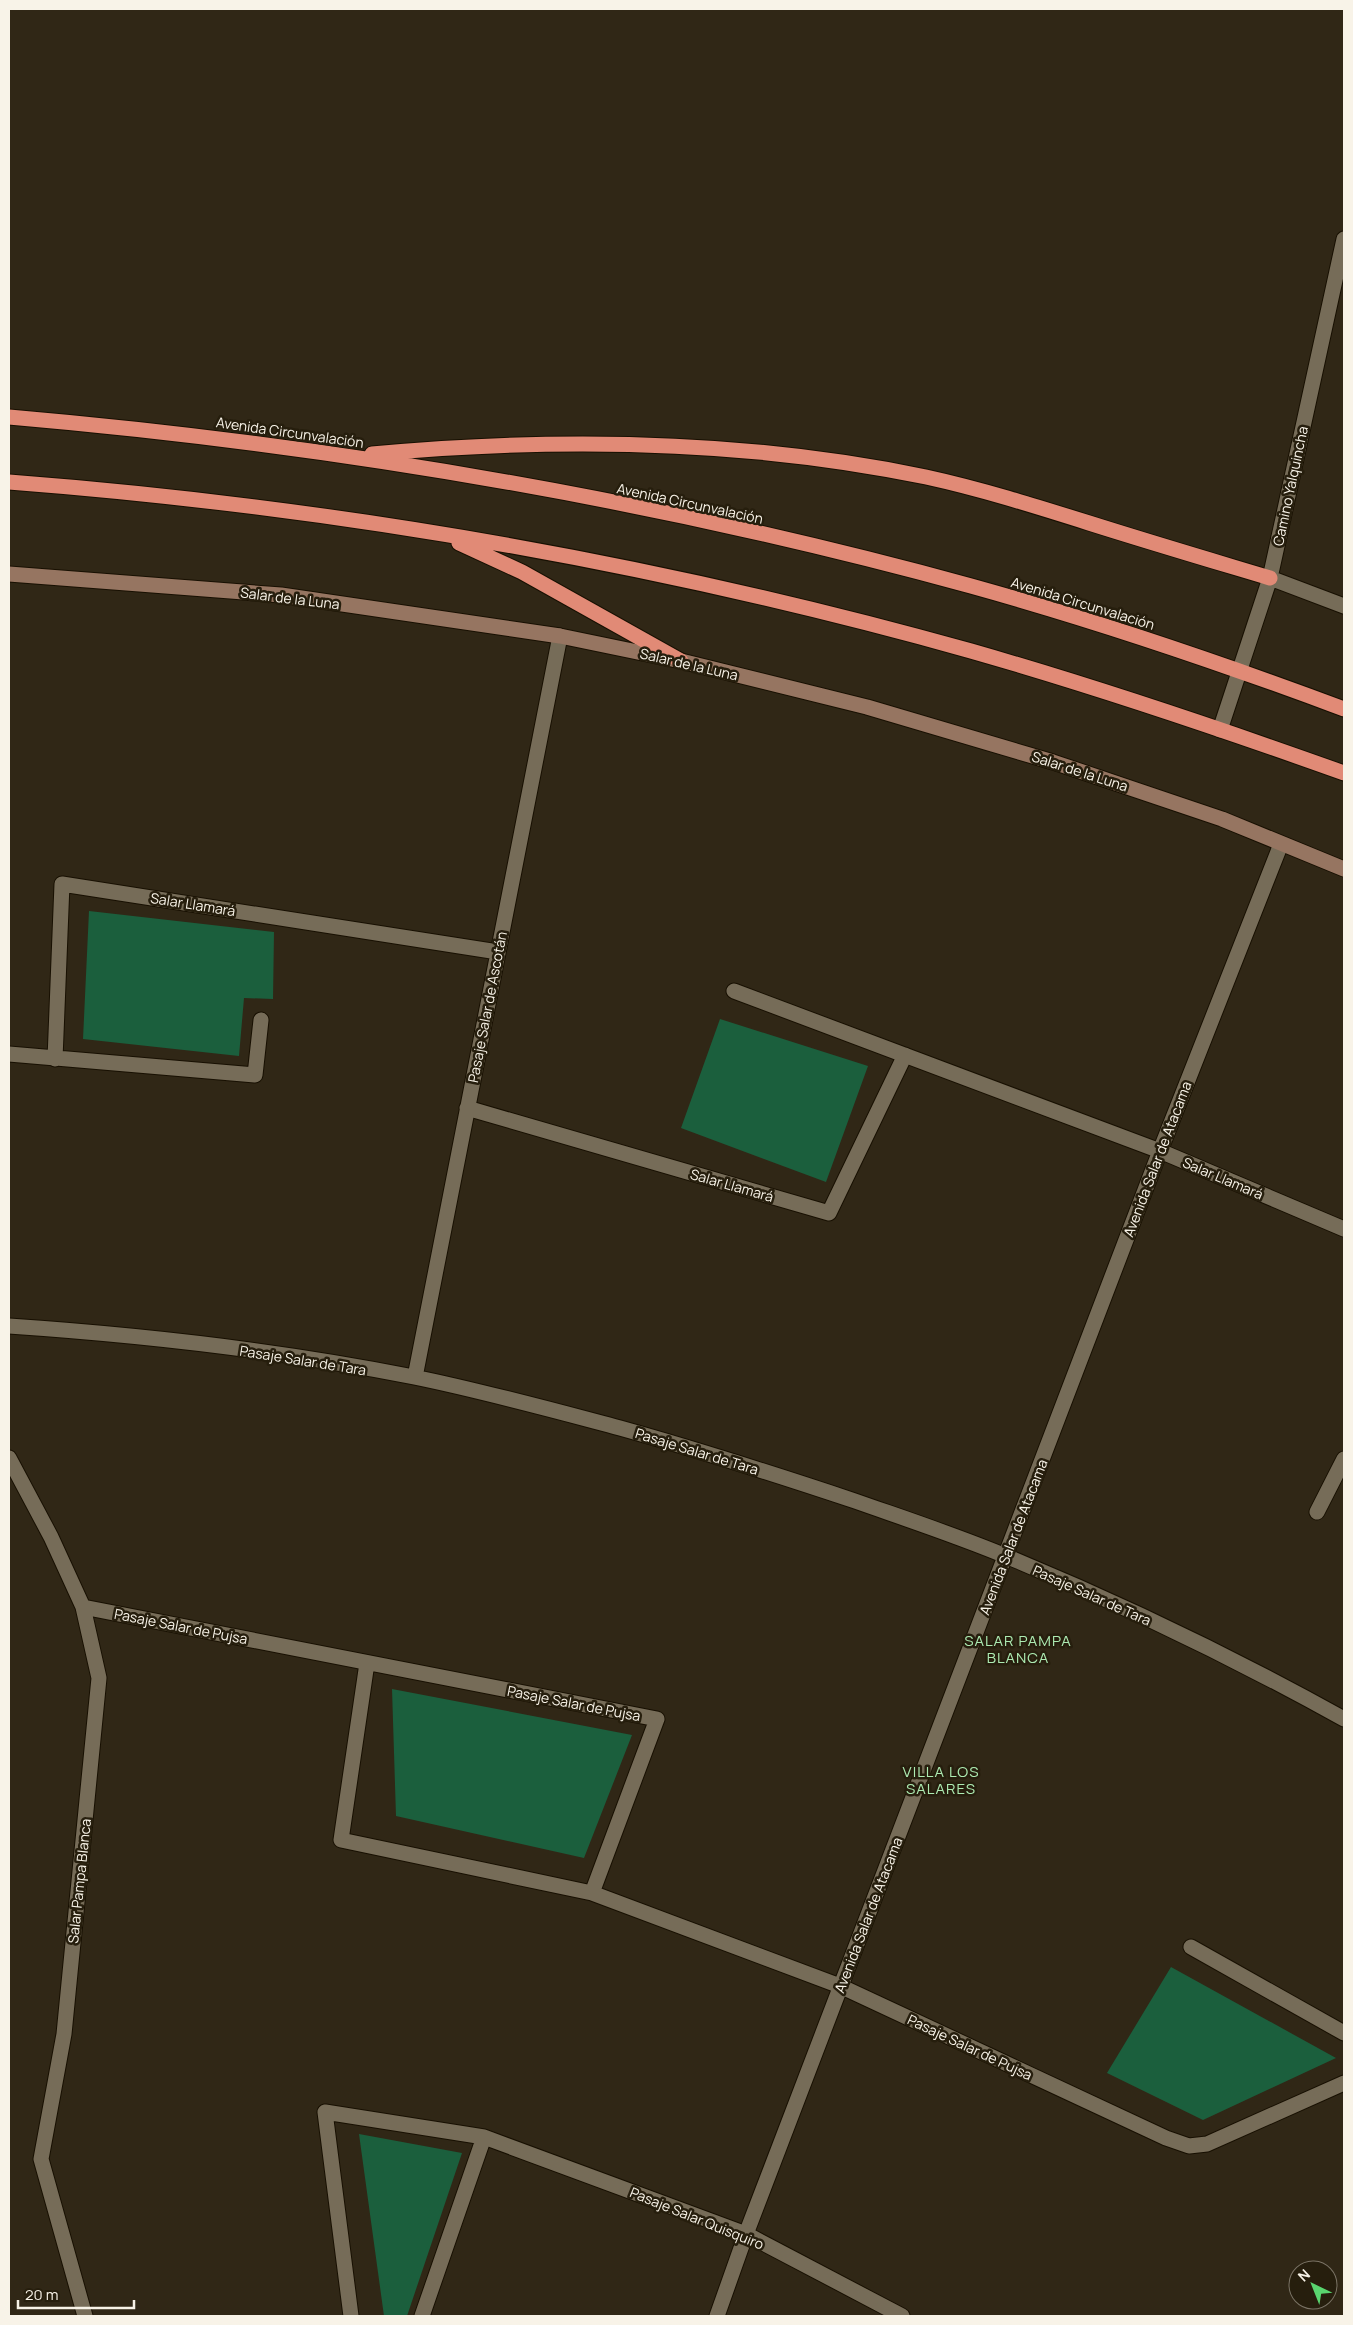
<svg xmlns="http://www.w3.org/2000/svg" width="1353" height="2325" font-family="Manrope,sans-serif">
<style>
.green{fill:#1b5f3d}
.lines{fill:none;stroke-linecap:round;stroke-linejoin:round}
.street-casing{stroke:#181002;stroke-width:17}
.secondary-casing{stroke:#181002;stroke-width:17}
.highway-casing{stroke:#181002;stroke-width:17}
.street{stroke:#766c58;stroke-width:15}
.secondary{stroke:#967561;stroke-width:15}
.highway{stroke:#e18a76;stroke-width:15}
.labels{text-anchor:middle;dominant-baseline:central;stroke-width:5;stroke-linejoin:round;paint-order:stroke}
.street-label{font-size:14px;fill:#f8f3e8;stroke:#261e0d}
.neighbourhood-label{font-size:15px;letter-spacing:1px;fill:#adebb2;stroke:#261e0d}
</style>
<rect width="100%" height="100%" fill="#302716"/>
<path class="green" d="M 89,911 L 274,932 L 273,999 L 244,998 L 239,1056 L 83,1039 Z
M 720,1019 L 868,1066 L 826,1182 L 681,1128 Z
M 392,1689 L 632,1735 L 584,1858 L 396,1816 Z
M 1171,1967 L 1336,2058 L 1203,2120 L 1107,2073 Z
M 359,2134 L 462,2153 L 407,2316 L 384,2316 Z"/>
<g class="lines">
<defs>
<path id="street" d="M 1270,578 L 1344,606
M 1220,730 L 1270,578 L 1344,239
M 734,991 L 1160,1151 L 1344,1229
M 9,1054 L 255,1075 L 261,1020
M 55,1059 L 62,884 L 498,952
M 467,1108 L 829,1213 L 905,1055
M 9,1326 C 142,1335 283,1351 414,1377 C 483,1391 552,1410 620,1428 C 699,1450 777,1475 855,1501 C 906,1519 958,1536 1008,1557 C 1122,1604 1236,1659 1344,1719
M 415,1377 L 560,636
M 9,1458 L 51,1537 L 83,1607 L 99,1678 L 64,2034 L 41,2159 L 85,2316
M 1317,1512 L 1344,1459
M 83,1607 L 657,1719 L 592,1893
M 367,1663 L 341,1840 L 592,1893 L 840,1986 L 1166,2138 L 1189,2146 L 1207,2144 L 1344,2083
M 1191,1947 L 1344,2033
M 484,2137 L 746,2234 L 902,2316
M 351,2316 L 325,2112 L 484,2137 L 422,2316
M 717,2316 L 746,2234 L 1160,1151 L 1281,844"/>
<path id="secondary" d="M 9,574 L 281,595 L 560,636 L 681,661 L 867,707 L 1053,762 L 1222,819 L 1344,869"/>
<path id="highway" d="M 9,417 C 333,445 657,500 971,586 C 1097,621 1221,663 1344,709
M 372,454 C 557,437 743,439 926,477 C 981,489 1035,506 1089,523 C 1149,542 1210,560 1270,578
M 9,482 C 334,507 657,563 971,651 C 1097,687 1221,729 1344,773
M 459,543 L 522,572 L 681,661"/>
</defs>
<use href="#street" class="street-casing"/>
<use href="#secondary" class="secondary-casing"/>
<use href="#highway" class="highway-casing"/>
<use href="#street" class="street"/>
<use href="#secondary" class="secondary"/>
<use href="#highway" class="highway"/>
</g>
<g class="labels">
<g class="street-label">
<text transform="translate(290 432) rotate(8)">Avenida Circunvalación</text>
<text transform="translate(1290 486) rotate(-78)">Camino Yalquincha</text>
<text transform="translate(690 503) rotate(12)">Avenida Circunvalación</text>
<text transform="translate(290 598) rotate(7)">Salar de la Luna</text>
<text transform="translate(1083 603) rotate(17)">Avenida Circunvalación</text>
<text transform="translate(689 664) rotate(13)">Salar de la Luna</text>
<text transform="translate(1080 771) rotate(18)">Salar de la Luna</text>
<text transform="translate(193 904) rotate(9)">Salar Llamará</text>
<text transform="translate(487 1007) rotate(-79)">Pasaje Salar de Ascotán</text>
<text transform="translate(1157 1159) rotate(-69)">Avenida Salar de Atacama</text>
<text transform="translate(1223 1178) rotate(23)">Salar Llamará</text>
<text transform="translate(732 1185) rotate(16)">Salar Llamará</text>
<text transform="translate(303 1360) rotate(9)">Pasaje Salar de Tara</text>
<text transform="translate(697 1451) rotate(17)">Pasaje Salar de Tara</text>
<text transform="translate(1013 1537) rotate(-69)">Avenida Salar de Atacama</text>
<text transform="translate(1092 1595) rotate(24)">Pasaje Salar de Tara</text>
<text transform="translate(181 1626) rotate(11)">Pasaje Salar de Pujsa</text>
<text transform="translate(574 1703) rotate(11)">Pasaje Salar de Pujsa</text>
<text transform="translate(79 1881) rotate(-84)">Salar Pampa Blanca</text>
<text transform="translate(868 1915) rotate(-69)">Avenida Salar de Atacama</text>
<text transform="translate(970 2047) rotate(25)">Pasaje Salar de Pujsa</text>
<text transform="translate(697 2218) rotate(22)">Pasaje Salar Quisquiro</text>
</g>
<g class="neighbourhood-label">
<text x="1018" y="1640">SALAR PAMPA<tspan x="1018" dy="17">BLANCA</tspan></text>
<text x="941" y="1771">VILLA LOS<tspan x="941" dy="17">SALARES</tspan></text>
</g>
</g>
<rect width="1353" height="2325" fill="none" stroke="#f8f3e8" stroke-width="20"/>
<g transform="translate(1313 2285) rotate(317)"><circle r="24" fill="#261e0d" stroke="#7a7365"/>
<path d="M0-4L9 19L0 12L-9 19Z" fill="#59d56f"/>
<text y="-8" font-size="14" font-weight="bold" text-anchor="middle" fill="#f8f3e8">N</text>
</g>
<path d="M18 2300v8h116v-8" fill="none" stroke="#f8f3e8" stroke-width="2.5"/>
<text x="25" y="2300" font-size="15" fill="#f8f3e8" stroke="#261e0d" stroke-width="4" paint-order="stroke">20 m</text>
</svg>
